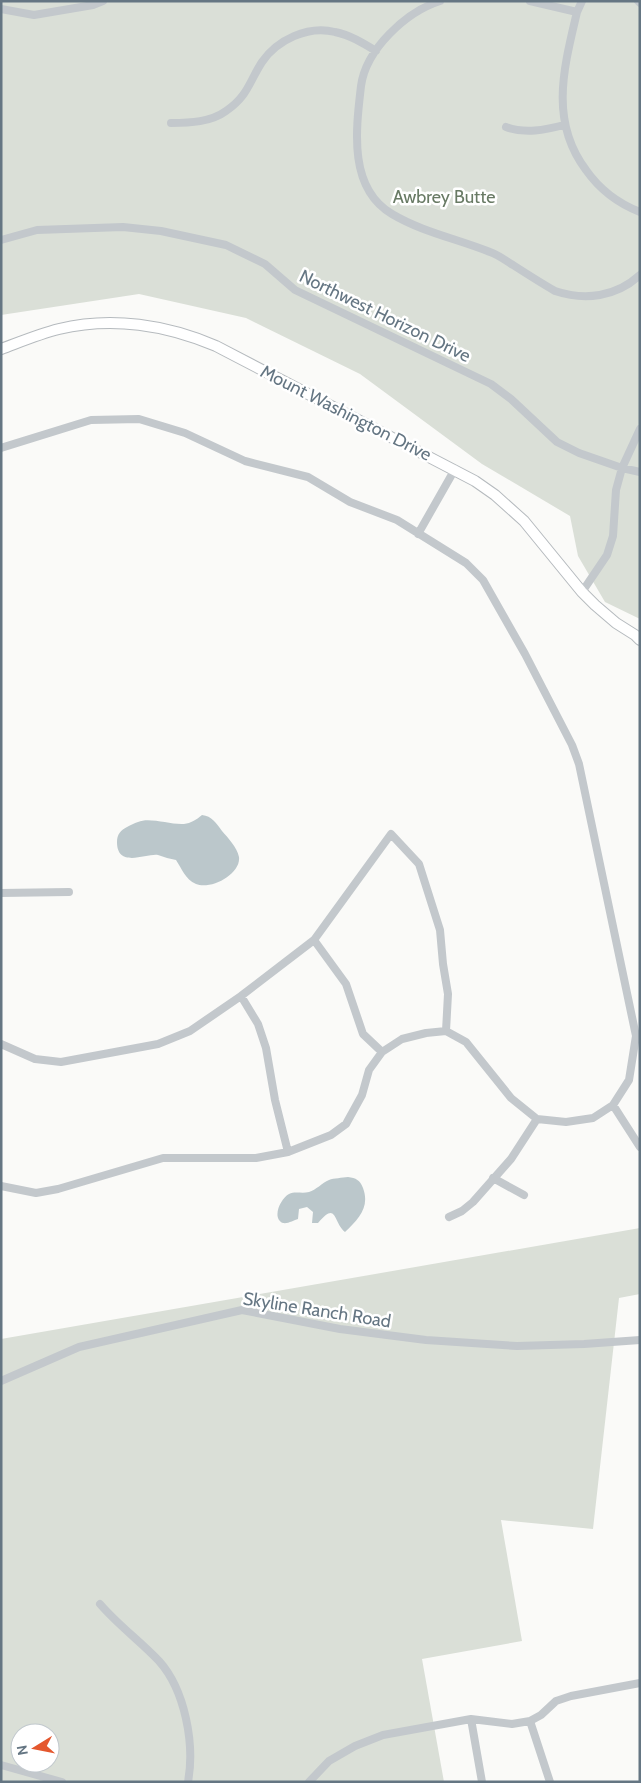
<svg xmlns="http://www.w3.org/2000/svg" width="641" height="1783" font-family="Cabin,sans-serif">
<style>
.green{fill:#dadfd7;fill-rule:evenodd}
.water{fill:#bbc7cb}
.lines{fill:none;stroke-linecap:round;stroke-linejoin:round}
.major-casing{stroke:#b5babe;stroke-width:12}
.minor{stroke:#c3c8cc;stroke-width:8}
.major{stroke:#fff;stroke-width:10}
.labels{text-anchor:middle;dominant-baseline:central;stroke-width:5;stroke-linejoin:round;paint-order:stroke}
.park-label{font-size:18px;fill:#687a64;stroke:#fff}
.street-label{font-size:18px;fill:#657683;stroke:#fff}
</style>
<rect width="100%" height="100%" fill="#fafaf8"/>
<path class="green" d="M 1,1 L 640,1 L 640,619 L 605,602 L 578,556 L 570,516 L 482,464 L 360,374 L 246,318 L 139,294 L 1,315 Z
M 640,1228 L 640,1294 L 619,1298 L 593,1529 L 501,1520 L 522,1641 L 422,1659 L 444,1782 L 1,1782 L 1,1339 ZM 20,1733 L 50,1733 L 50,1763 L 20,1763 Z"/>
<path class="water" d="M 202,815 C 212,816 216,823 222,831 C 228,838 237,847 239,857 C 241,874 211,890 196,884 C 185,879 182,869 176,860 C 170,859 164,857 158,855 C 147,853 117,869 117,842 C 117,834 121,830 127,827 C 131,825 134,823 138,822 C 150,817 170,825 184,824 C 191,823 196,820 202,815 Z
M 348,1177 C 356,1178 360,1180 363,1188 C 370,1207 359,1219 345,1232 C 333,1222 337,1200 318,1223 L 312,1223 L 313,1212 L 307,1207 L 299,1209 L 298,1219 C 294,1220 288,1224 283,1223 C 271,1218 281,1198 289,1194 C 295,1191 302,1194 309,1192 C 316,1190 322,1183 329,1180 C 334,1178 342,1178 348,1177 Z"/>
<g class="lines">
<defs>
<path id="major" d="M 1,349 C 20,342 39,334 59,329 C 112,316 167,325 216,346 L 475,481 L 495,495 L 524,521 L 582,592 L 595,605 L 616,623 L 635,635 L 640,640"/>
</defs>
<use href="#major" class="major-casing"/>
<path class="minor" d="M 440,1 C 406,12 366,49 361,86 C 356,129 348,188 392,214 C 422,232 458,239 490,252 C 499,255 506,261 513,265 C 527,274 541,283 555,291 C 585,301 616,297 640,275
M 530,1 L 577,12
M 582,1 L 577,12 C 564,67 549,121 586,170 C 600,190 617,203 640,212
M 638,1 L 640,3
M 1,9 L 34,15 L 93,5 L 103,1
M 171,123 C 190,123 211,122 226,111 C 248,96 249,82 262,62 C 277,40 308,25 335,32 C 350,35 363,43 376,51
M 506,127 C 525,134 545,130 564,125
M 1,240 L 37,230 L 123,227 L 161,231 L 226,245 L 265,264 L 295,290 L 491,384 L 511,399 L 557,442 L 579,453 L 622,468 L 640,472
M 1,448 L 91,420 L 139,419 L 185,433 L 245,461 L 308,477 L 350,502 L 397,520 L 466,563 L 483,580 L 525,654 L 572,745 L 579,764 L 636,1036 L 629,1080 L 613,1105 L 593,1118 L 566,1122 L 537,1119 L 511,1098 L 466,1042 L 446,1031 L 426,1033 L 402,1039 L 382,1052 L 369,1070 L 362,1095 L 346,1124 L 331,1135 L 288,1152 L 256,1158 L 163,1158 L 58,1189 L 36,1193 L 1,1186
M 418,534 L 455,469
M 582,592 L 607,555 L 613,536 L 616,490 L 622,468 L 640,429
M 1,893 L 69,892
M 314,940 L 346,984 L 363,1034 L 382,1052
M 241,996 L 258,1024 L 266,1048 L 275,1100 L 288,1152
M 1,1044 L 35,1059 L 61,1062 L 158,1044 L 190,1031 L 241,996 L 314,940 L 391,834 L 419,864 L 440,930 L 443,964 L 448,994 L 446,1031
M 613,1105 L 640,1147
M 493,1178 L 524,1195
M 449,1217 L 462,1211 L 473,1202 L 511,1159 L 537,1119
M 1,1381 L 79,1347 L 242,1310 L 340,1329 L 426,1340 L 517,1346 L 584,1344 L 640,1340
M 100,1604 C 118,1625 140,1641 159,1661 C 185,1690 195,1744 188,1782
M 471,1719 L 482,1782
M 530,1721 L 550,1782
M 1,1765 L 62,1782
M 309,1782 L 329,1761 L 355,1746 L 383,1735 L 471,1719 L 512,1724 L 530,1721 L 541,1715 L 556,1701 L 571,1696 L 640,1683"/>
<use href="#major" class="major"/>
</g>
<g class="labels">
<g class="park-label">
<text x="444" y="197">Awbrey Butte</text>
</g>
<g class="street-label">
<text transform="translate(385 316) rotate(26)">Northwest Horizon Drive</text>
<text transform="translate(346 413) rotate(27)">Mount Washington Drive</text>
<text transform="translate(317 1310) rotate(9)">Skyline Ranch Road</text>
</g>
</g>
<rect width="641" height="1783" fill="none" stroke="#657683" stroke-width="5"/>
<g transform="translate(35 1748) rotate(260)"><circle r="24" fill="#ffffff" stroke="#c1c8cd"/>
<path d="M0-4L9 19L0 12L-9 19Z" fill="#e4572e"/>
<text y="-8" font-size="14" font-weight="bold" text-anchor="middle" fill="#657683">N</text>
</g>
</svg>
